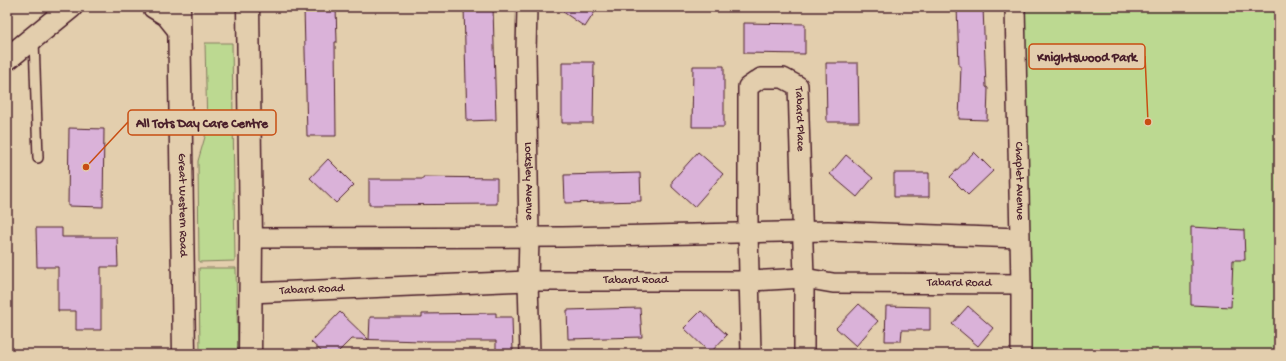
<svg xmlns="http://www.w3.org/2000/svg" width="1286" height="361" font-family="'Gochi Hand',sans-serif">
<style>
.green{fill:#bcd991;stroke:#837c5e}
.building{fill:#dab2d9;stroke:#4a1f2b}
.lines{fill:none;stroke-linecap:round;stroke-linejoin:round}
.service-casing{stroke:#4a1f2b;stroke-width:12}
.minor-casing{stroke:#4a1f2b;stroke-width:22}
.tertiary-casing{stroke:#4a1f2b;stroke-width:25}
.primary-casing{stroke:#4a1f2b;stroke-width:25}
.service{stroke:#e3cead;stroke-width:9}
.minor{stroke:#e3cead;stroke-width:19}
.tertiary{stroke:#e3cead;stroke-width:22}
.primary{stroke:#e3cead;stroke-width:22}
.labels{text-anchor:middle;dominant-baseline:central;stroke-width:3;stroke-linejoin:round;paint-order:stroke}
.street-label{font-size:12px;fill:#4a1f2b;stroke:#e3cead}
.leader{fill:none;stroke:#c84d12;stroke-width:1.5}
.callout-dot{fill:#c84d12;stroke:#e3cead;stroke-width:1.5}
.callout{fill:#e3cead;stroke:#c84d12;stroke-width:1.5}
.callout-label{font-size:13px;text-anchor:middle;font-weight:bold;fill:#4a1f2b}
</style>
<rect width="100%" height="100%" fill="#e3cead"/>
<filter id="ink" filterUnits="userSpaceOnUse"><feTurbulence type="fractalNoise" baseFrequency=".025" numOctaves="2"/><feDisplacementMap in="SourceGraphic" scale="8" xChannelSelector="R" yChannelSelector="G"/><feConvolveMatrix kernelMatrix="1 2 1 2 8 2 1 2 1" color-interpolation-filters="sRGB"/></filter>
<g filter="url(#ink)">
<path class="green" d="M 1015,7 L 1279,7 L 1279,354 L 1021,354 Z
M 205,43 L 232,43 L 235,261 L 199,262 L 198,161 L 207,130 Z
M 199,268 L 236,268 L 238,354 L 200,354 Z"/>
<path class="building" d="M 304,7 L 336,7 L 337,42 L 335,42 L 336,136 L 307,136 Z
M 464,7 L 493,7 L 496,120 L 467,121 Z
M 556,7 L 598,7 L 585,27 Z
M 957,7 L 983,7 L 986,87 L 988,88 L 987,120 L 959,119 L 961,66 L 959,66 Z
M 744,23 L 805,24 L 805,54 L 744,53 Z
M 562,62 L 594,62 L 593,123 L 562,123 Z
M 826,63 L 858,63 L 859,122 L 827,122 Z
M 693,66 L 724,66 L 724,127 L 692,127 Z
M 69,128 L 104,129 L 103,207 L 68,206 Z
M 698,152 L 723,174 L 694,207 L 672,187 L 672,181 Z
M 974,152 L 993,171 L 968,195 L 950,177 Z
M 846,155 L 873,178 L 857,197 L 830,174 Z
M 328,159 L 354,185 L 336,203 L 310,178 Z
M 640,173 L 641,201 L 565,203 L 564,175 Z
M 894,173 L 929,173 L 929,197 L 894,197 Z
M 423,177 L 497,178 L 497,204 L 369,205 L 369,179 L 423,179 Z
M 1191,227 L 1244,230 L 1245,260 L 1233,260 L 1231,307 L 1191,305 Z
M 36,228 L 62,228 L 62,237 L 117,237 L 118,267 L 101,267 L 101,330 L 76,330 L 76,311 L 58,311 L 58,267 L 37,267 Z
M 859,304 L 878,321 L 856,346 L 836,328 Z
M 886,306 L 930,307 L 930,330 L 902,330 L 901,341 L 885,341 Z
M 968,306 L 993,328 L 978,346 L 952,324 Z
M 640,308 L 642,337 L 568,339 L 567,310 Z
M 701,311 L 727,335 L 710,353 L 684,328 Z
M 340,312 L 369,340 L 370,317 L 422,317 L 422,314 L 496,313 L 496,317 L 512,317 L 513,353 L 496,353 L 496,341 L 422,341 L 351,339 L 336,354 L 324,354 L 311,342 Z"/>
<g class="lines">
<defs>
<path id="service" d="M 34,40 L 38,158"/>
<g id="minor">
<path id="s1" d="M 527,7 L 526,52 L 529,237 L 528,281 L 530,354"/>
<path id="s2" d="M 1015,7 L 1021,284 L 1021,354"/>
<path d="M 251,238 L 563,237 L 828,231 L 1019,238"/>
<path id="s3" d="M 250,293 L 528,281 L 750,281 L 804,278 L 833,283 L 1021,284"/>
<path id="s4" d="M 751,354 L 748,233 L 748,87 L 761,78 L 783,78 L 798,86 L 804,278 L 804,354"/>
</g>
<path id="tertiary" d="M 154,7 L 167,15 L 179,30
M 7,59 L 71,7"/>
<g id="primary">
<path id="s5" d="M 179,7 L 184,354"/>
<path d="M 248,7 L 251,238 L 250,354"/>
</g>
</defs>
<use href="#service" class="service-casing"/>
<use href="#minor" class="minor-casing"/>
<use href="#tertiary" class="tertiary-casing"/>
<use href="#primary" class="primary-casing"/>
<use href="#service" class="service"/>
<use href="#minor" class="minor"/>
<use href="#tertiary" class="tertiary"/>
<use href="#primary" class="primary"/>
</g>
</g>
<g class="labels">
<g class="street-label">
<text stroke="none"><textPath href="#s4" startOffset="355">Tabard Place</textPath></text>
<text stroke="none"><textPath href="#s1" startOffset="174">Locksley Avenue</textPath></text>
<text stroke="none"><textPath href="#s2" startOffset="174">Chaplet Avenue</textPath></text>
<text stroke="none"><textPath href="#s5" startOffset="198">Great Western Road</textPath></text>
<text stroke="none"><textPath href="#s3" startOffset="386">Tabard Road</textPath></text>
<text stroke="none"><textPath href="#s3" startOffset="710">Tabard Road</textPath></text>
<text stroke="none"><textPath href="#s3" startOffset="62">Tabard Road</textPath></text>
</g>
</g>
<path class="leader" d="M1148 122L1145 56M86 167L128 122"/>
<g class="callout-dot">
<circle cx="1148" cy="122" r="4"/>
<circle cx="86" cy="167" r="4"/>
</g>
<g class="callout">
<rect x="1029" y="44" width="116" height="25" rx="4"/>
<rect x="128" y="110" width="148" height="25" rx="4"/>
</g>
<g class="callout-label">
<text x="1087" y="61">Knightswood Park</text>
<text x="202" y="127">All Tots Day Care Centre</text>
</g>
<rect width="1286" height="361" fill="none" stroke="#e3cead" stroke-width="24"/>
<rect x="12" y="12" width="1262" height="337" fill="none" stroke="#4a1f2b" stroke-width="1.5" filter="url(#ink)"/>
</svg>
